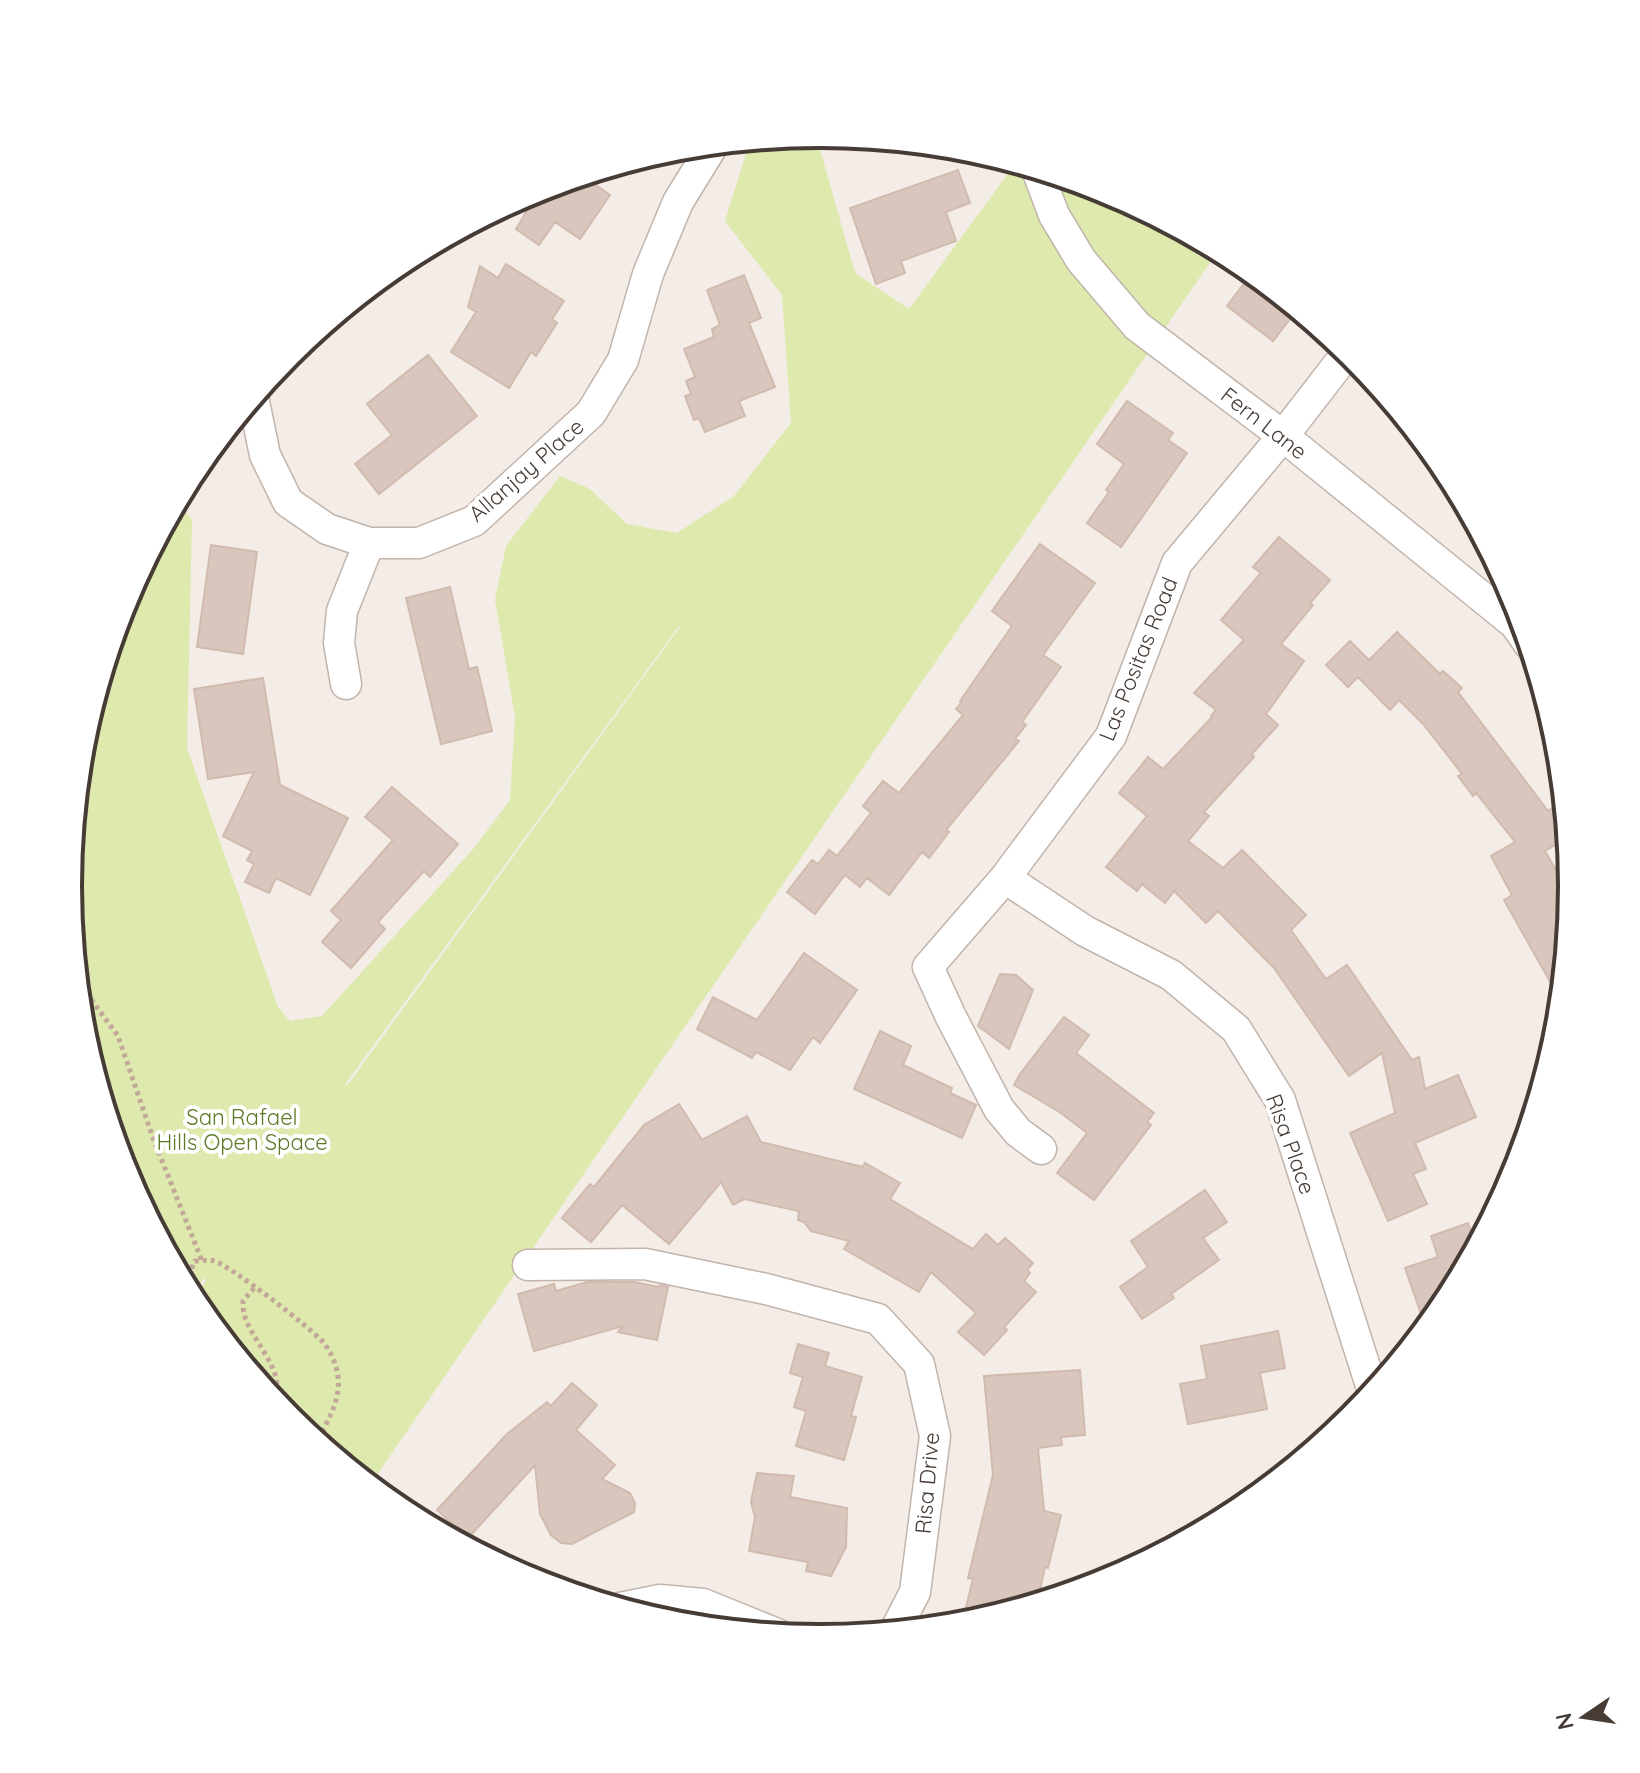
<svg xmlns="http://www.w3.org/2000/svg" width="1640" height="1773" font-family="Quicksand,sans-serif">
<style>
.green{fill:#dee9ad;fill-rule:evenodd}
.building{fill:#d9c7be;stroke:#d1baae;stroke-width:2}
.lines{fill:none;stroke-linecap:round;stroke-linejoin:round}
.minor-casing{stroke:#c2b4ab;stroke-width:33}
.path{stroke:#c2a899;stroke-width:5;stroke-dasharray:4 4;stroke-linecap:butt}
.minor{stroke:#fff;stroke-width:30}
.labels{text-anchor:middle;dominant-baseline:central;stroke-width:8;stroke-linejoin:round;paint-order:stroke}
.street-label{font-size:22px;fill:#463b35;stroke:#fff}
.park-label{font-size:22px;fill:#5c7a26;stroke:#fff}
.rim{fill:none;stroke:#463b35;stroke-width:4}
</style>
<rect width="100%" height="100%" fill="#f4ece6"/>
<path class="green" d="M 816,135 L 855,273 L 909,309 L 1015,164 L 1108,192 L 1218,251 L 370,1485 L 288,1418 L 194,1304 L 192,1300 L 206,1281 L 204,1278 L 191,1297 L 125,1174 L 82,1033 L 68,886 L 83,739 L 125,598 L 178,500 L 192,520 L 187,748 L 278,1007 L 290,1021 L 322,1016 L 474,848 L 510,800 L 515,717 L 495,600 L 506,546 L 560,476 L 590,489 L 627,524 L 677,533 L 734,496 L 791,423 L 782,295 L 725,221 L 750,141 ZM 679,626 L 680,627 L 347,1086 L 346,1083 Z"/>
<path class="building" d="M 958,170 L 970,203 L 946,212 L 956,241 L 901,261 L 905,273 L 876,284 L 850,208 Z
M 583,176 L 610,195 L 580,239 L 555,222 L 539,245 L 516,229 L 540,189 Z
M 506,264 L 564,301 L 552,319 L 557,323 L 536,356 L 531,352 L 509,388 L 451,352 L 476,312 L 468,307 L 480,266 L 498,278 Z
M 1252,273 L 1297,310 L 1273,341 L 1227,306 Z
M 744,275 L 761,318 L 749,323 L 775,387 L 739,401 L 745,416 L 705,432 L 699,418 L 694,420 L 685,396 L 691,394 L 686,381 L 695,377 L 684,349 L 714,337 L 712,329 L 720,325 L 707,290 Z
M 428,355 L 477,416 L 379,494 L 355,464 L 392,435 L 367,404 Z
M 1127,401 L 1173,433 L 1168,440 L 1187,453 L 1121,547 L 1087,523 L 1109,492 L 1106,490 L 1124,464 L 1097,444 Z
M 1279,537 L 1330,580 L 1310,603 L 1313,605 L 1281,644 L 1304,661 L 1266,714 L 1278,725 L 1252,754 L 1254,757 L 1204,812 L 1209,816 L 1188,841 L 1223,868 L 1242,850 L 1306,915 L 1291,930 L 1326,979 L 1347,965 L 1412,1060 L 1419,1057 L 1425,1089 L 1458,1075 L 1476,1117 L 1415,1143 L 1426,1169 L 1413,1174 L 1427,1204 L 1388,1221 L 1350,1133 L 1395,1113 L 1382,1053 L 1349,1076 L 1274,968 L 1218,911 L 1206,923 L 1174,891 L 1165,903 L 1142,884 L 1137,891 L 1106,867 L 1147,816 L 1119,793 L 1148,757 L 1163,769 L 1212,717 L 1211,716 L 1216,710 L 1194,693 L 1244,640 L 1221,620 L 1261,573 L 1253,567 Z
M 1040,544 L 1095,583 L 1043,655 L 1061,667 L 1022,722 L 1026,725 L 1015,739 L 1019,741 L 946,830 L 949,832 L 929,858 L 922,852 L 889,895 L 867,878 L 860,887 L 845,875 L 815,914 L 787,892 L 812,860 L 818,864 L 829,850 L 837,856 L 871,813 L 863,806 L 883,781 L 899,793 L 963,715 L 956,709 L 962,702 L 960,701 L 1012,626 L 992,611 Z
M 211,545 L 257,552 L 243,654 L 197,647 Z
M 450,587 L 469,669 L 477,667 L 492,731 L 441,744 L 406,598 Z
M 1397,632 L 1440,674 L 1443,671 L 1462,688 L 1458,692 L 1548,811 L 1554,807 L 1566,830 L 1567,838 L 1545,851 L 1571,897 L 1561,1001 L 1504,900 L 1512,895 L 1491,856 L 1515,842 L 1476,793 L 1473,796 L 1458,776 L 1462,774 L 1424,725 L 1399,700 L 1390,710 L 1358,677 L 1348,687 L 1326,665 L 1350,641 L 1369,660 Z
M 263,678 L 280,785 L 348,818 L 310,895 L 276,878 L 269,893 L 245,882 L 254,864 L 247,860 L 252,851 L 223,836 L 254,772 L 208,779 L 194,689 Z
M 392,787 L 458,844 L 430,877 L 424,871 L 378,922 L 385,929 L 351,968 L 322,942 L 341,920 L 331,911 L 393,840 L 365,817 Z
M 804,953 L 857,990 L 820,1043 L 813,1037 L 790,1070 L 756,1052 L 752,1058 L 697,1029 L 713,997 L 757,1020 Z
M 1000,974 L 1016,975 L 1033,990 L 1009,1049 L 978,1026 Z
M 1064,1017 L 1089,1035 L 1076,1053 L 1154,1113 L 1147,1122 L 1151,1125 L 1094,1200 L 1057,1173 L 1087,1133 L 1061,1113 L 1014,1085 L 1020,1074 Z
M 880,1031 L 911,1046 L 903,1065 L 952,1088 L 950,1093 L 976,1105 L 962,1138 L 854,1089 Z
M 679,1104 L 702,1140 L 747,1116 L 761,1142 L 863,1167 L 865,1163 L 900,1183 L 890,1199 L 973,1249 L 986,1234 L 998,1245 L 1005,1238 L 1033,1263 L 1027,1270 L 1030,1273 L 1024,1281 L 1036,1292 L 1004,1327 L 1007,1330 L 984,1355 L 958,1332 L 976,1313 L 931,1272 L 919,1292 L 844,1249 L 849,1241 L 811,1231 L 804,1222 L 798,1220 L 799,1211 L 744,1199 L 733,1205 L 721,1182 L 669,1244 L 622,1205 L 591,1242 L 562,1218 L 590,1184 L 594,1187 L 644,1125 Z
M 1205,1190 L 1227,1222 L 1203,1238 L 1219,1260 L 1171,1294 L 1174,1298 L 1142,1319 L 1120,1287 L 1148,1267 L 1131,1241 Z
M 1468,1223 L 1476,1246 L 1445,1305 L 1426,1328 L 1405,1268 L 1438,1257 L 1431,1236 Z
M 587,1282 L 634,1282 L 658,1287 L 660,1285 L 668,1287 L 657,1340 L 618,1332 L 623,1326 L 534,1351 L 518,1294 L 554,1284 L 556,1291 Z
M 1278,1331 L 1285,1368 L 1260,1373 L 1267,1409 L 1188,1424 L 1180,1384 L 1207,1379 L 1201,1346 Z
M 798,1344 L 829,1353 L 825,1366 L 862,1377 L 851,1416 L 856,1417 L 844,1460 L 796,1446 L 806,1411 L 794,1407 L 803,1377 L 790,1373 Z
M 1080,1370 L 1085,1435 L 1061,1437 L 1062,1445 L 1038,1448 L 1044,1511 L 1061,1515 L 1048,1568 L 1045,1567 L 1037,1603 L 989,1617 L 965,1611 L 973,1579 L 968,1578 L 993,1475 L 984,1376 Z
M 572,1383 L 597,1405 L 576,1430 L 615,1465 L 602,1479 L 630,1493 L 635,1503 L 634,1512 L 572,1544 L 561,1543 L 551,1535 L 540,1514 L 535,1465 L 468,1538 L 437,1510 L 507,1434 L 547,1402 L 551,1406 Z
M 757,1473 L 794,1476 L 790,1497 L 847,1508 L 846,1547 L 831,1576 L 806,1571 L 808,1562 L 749,1551 L 755,1517 L 751,1502 Z"/>
<g class="lines">
<defs>
<path id="minor" d="M 1037,170 L 1054,215 L 1081,260 L 1137,326 L 1283,436 L 1515,624 L 1529,644
M 253,397 L 265,455 L 288,502 L 327,529 L 369,543 L 419,543 L 474,521 L 591,413 L 623,360 L 648,274 L 678,202 L 713,145
M 346,684 L 339,643 L 342,611 L 369,543
M 1005,878 L 1085,931 L 1171,975 L 1236,1029 L 1280,1100 L 1373,1392
M 1041,1149 L 1018,1132 L 999,1109 L 951,1017 L 928,967 L 1005,878 L 1111,736 L 1177,563 L 1283,436 L 1348,352
M 528,1265 L 645,1264 L 766,1289 L 878,1319 L 919,1364 L 935,1436 L 915,1592 L 895,1631
M 620,1608 L 660,1600 L 703,1604 L 777,1634"/>
</defs>
<use href="#minor" class="minor-casing"/>
<path class="path" d="M 77,980 L 118,1036 L 153,1138 L 202,1261
M 254,1288 L 243,1301 C 243,1306 243,1310 244,1314 C 251,1341 288,1372 274,1401
M 208,1321 L 190,1272 L 195,1261 C 201,1261 208,1259 214,1261 C 231,1266 311,1328 324,1343 C 331,1352 337,1366 338,1377 C 341,1401 327,1421 317,1442"/>
<use href="#minor" class="minor"/>
</g>
<g class="labels">
<g class="street-label">
<text transform="translate(1264 423) rotate(38)">Fern Lane</text>
<text transform="translate(526 470) rotate(-41)">Allanjay Place</text>
<text transform="translate(1138 659) rotate(-68)">Las Positas Road</text>
<text transform="translate(1291 1144) rotate(70)">Risa Place</text>
<text transform="translate(927 1483) rotate(-85)">Risa Drive</text>
</g>
<g class="park-label">
<text x="242" y="1117">San Rafael<tspan x="242" dy="25">Hills Open Space</tspan></text>
</g>
</g>
<path d="M0 0H1640V1773H0ZM82 886a738 738 0 1 1 1476 0a738 738 0 1 1-1476 0Z" fill="#fff" fill-rule="evenodd"/>
<path class="rim" d="M82 886a738 738 0 1 1 1476 0a738 738 0 1 1-1476 0Z"/>
<g transform="translate(1584 1717) rotate(257)" stroke="#ffffff" stroke-width="6" paint-order="stroke">
<path d="M0-6L14 30L0 20L-14 30Z" fill="#463b35"/>
<text y="-12" font-size="22" font-weight="bold" text-anchor="middle" fill="#463b35">N</text>
</g>
</svg>
